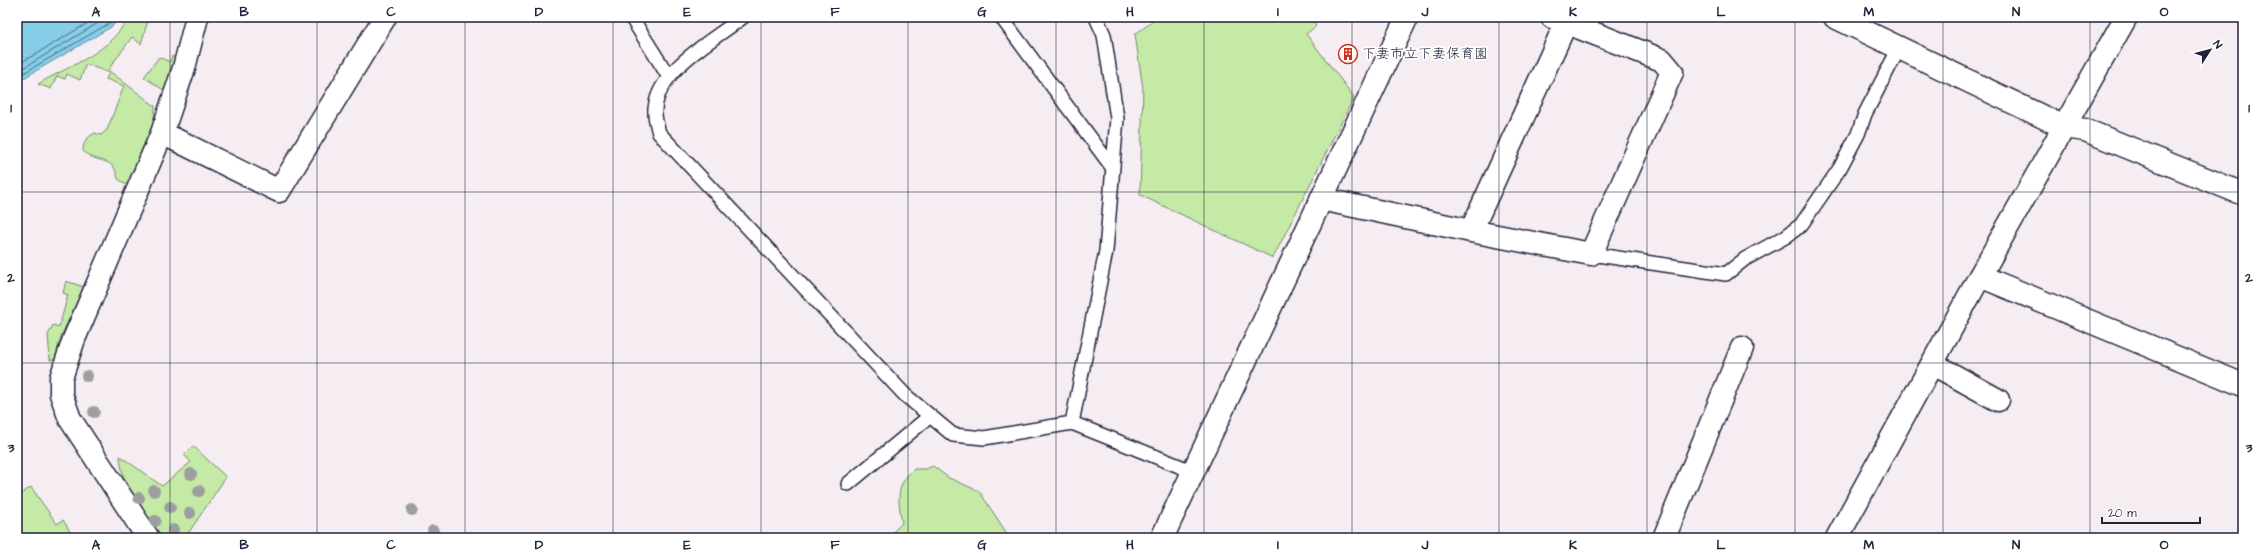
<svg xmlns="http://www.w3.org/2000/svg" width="2260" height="555" font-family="'Architects Daughter','Klee One',sans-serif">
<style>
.green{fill:#c4eaa5;stroke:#738670}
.water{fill:#86cee8;stroke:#5e89a3}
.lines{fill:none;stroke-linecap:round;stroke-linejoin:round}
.shore{stroke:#4a6780;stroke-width:1}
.lane-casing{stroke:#22223b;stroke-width:16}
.street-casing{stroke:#22223b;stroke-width:25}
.secondary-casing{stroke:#22223b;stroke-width:25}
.lane{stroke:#fff;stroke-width:13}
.street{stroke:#fff;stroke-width:22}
.secondary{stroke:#fff;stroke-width:22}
.tree{fill:#9c9e9f}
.grid{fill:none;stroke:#22223b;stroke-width:1;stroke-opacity:0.55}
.labels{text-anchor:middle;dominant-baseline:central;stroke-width:3.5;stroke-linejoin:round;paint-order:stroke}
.poi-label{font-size:14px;fill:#22223b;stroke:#fff;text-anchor:start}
.neatline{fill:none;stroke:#22223b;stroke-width:1.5}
.grid-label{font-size:13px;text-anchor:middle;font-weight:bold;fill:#22223b}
</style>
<rect width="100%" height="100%" fill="#f6edf3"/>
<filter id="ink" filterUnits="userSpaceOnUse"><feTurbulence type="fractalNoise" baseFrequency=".025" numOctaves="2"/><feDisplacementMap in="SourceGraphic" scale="8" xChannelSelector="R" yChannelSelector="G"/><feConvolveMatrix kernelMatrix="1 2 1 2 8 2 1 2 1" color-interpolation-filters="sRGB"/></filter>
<g filter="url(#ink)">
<path class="green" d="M 128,17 L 149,17 L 141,44 L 132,37 L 108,70 L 155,106 C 154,133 144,163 127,185 L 118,179 C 114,155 97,165 83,151 C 83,142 87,137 95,133 L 101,135 L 107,130 L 124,86 L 106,79 L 109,73 L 86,64 L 80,80 L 67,74 L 65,79 L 57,76 L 51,89 L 38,84 C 70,65 111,53 128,17 Z
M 1148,17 L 1310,17 L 1316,26 L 1306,34 L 1354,97 L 1273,258 L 1140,195 L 1143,89 L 1135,34 L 1152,22 Z
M 172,56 L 175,58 L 169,79 L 168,93 L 144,77 L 159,57 L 170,62 Z
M 66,281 L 84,287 L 61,336 L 55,360 L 50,360 L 48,335 L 53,325 L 59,327 L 68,295 L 63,293 Z
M 193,446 L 226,477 L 185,538 L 162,538 C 143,517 121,484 120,456 L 162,486 L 191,462 L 184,455 Z
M 933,466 L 949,478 L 979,491 L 1010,538 L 887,538 L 902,523 C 898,500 895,485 914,469 L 926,469 Z
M 31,487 L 57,524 L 63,520 L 74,538 L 21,538 L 17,532 L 17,497 Z"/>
<path class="water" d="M 17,17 L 121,17 L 111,27 L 17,82 Z"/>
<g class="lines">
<path class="shore" d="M 17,65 L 98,17
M 17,72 L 108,17
M 17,77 L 108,24 L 115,17"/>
<defs>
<path id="lane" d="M 631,17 L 669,77
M 743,17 C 715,39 658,69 655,109 C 654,116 657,126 659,133 L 905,395 L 953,435 L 984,438 L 1072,423 L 1194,472
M 1001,17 L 1112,167
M 1591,254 L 1726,274 L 1745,259 L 1785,237 L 1801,225 L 1840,168 L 1858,134 L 1865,114 L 1899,48
M 1072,423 L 1106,251 L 1117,118 L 1104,35 L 1096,17
M 848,484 L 930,416"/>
<path id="street" d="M 2064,127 L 2085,130 L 2243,194
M 162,133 L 279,191 L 385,17
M 1321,199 L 1471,231 L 1591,254 L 1672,72 L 1662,60 L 1552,17
M 1471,231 L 1566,23
M 1980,276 L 2243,385
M 1933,364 L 1998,400
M 148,538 L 70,419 L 61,394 L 61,378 L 74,339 L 162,133 L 184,68 L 197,17
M 1162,538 L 1407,17
M 1664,538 L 1742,348"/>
<path id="secondary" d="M 1835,17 L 2064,127
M 1837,538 L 1980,276 L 2126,17"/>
</defs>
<use href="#lane" class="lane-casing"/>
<use href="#street" class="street-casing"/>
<use href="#secondary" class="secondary-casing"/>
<use href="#lane" class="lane"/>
<use href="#street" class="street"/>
<use href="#secondary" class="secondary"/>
</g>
<g class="tree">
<circle cx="87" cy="376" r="6"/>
<circle cx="94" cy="412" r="6"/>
<circle cx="191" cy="474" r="6"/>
<circle cx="154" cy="491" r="6"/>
<circle cx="199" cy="491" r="6"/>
<circle cx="139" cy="498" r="6"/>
<circle cx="170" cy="507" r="6"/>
<circle cx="412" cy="510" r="6"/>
<circle cx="190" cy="513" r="6"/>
<circle cx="155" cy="521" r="6"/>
<circle cx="173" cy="530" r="6"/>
<circle cx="433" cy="531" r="6"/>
</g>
</g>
<path class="grid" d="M 170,17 L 170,538M 317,17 L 317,538M 465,17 L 465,538M 613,17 L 613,538M 761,17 L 761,538M 908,17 L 908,538M 1056,17 L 1056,538M 1204,17 L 1204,538M 1352,17 L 1352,538M 1499,17 L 1499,538M 1647,17 L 1647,538M 1795,17 L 1795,538M 1943,17 L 1943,538M 2090,17 L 2090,538M 17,192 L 2243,192M 17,363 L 2243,363"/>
<defs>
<symbol id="building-ring" viewBox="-11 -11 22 22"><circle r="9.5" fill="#fff" stroke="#c8321e" stroke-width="1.5"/><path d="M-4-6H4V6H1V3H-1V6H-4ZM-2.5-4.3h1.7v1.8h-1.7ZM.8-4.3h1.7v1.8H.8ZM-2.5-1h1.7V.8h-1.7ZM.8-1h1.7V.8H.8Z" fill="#c8321e"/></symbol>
</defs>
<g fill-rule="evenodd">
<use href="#building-ring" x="1337" y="43" width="22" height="22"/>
</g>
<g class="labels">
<g class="poi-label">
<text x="1362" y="54">下妻市立下妻保育園</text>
</g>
</g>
<rect width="2260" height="555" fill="none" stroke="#fff" stroke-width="44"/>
<g transform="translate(2210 50) rotate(54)" stroke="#ffffff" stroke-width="3" paint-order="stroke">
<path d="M0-3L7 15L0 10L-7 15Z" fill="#22223b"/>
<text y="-6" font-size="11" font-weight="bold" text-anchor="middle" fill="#22223b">N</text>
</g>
<path d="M2102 517v6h98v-6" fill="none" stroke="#22223b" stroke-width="2"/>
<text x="2108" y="517" font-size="12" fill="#22223b" stroke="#ffffff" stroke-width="3" paint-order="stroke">20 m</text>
<rect x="22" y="22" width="2216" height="511" class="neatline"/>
<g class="grid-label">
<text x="96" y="16">A</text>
<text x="244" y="16">B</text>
<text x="391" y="16">C</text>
<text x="539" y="16">D</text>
<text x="687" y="16">E</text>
<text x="835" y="16">F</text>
<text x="982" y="16">G</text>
<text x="1130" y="16">H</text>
<text x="1278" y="16">I</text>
<text x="1425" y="16">J</text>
<text x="1573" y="16">K</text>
<text x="1721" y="16">L</text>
<text x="1869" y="16">M</text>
<text x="2016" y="16">N</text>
<text x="2164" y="16">O</text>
<text x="11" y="112">1</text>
<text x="2249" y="112">1</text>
<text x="11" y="282">2</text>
<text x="2249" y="282">2</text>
<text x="11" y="452">3</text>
<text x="2249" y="452">3</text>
<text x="96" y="549">A</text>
<text x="244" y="549">B</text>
<text x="391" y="549">C</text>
<text x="539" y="549">D</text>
<text x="687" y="549">E</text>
<text x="835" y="549">F</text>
<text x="982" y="549">G</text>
<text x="1130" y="549">H</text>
<text x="1278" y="549">I</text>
<text x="1425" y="549">J</text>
<text x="1573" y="549">K</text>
<text x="1721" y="549">L</text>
<text x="1869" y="549">M</text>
<text x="2016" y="549">N</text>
<text x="2164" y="549">O</text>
</g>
</svg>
